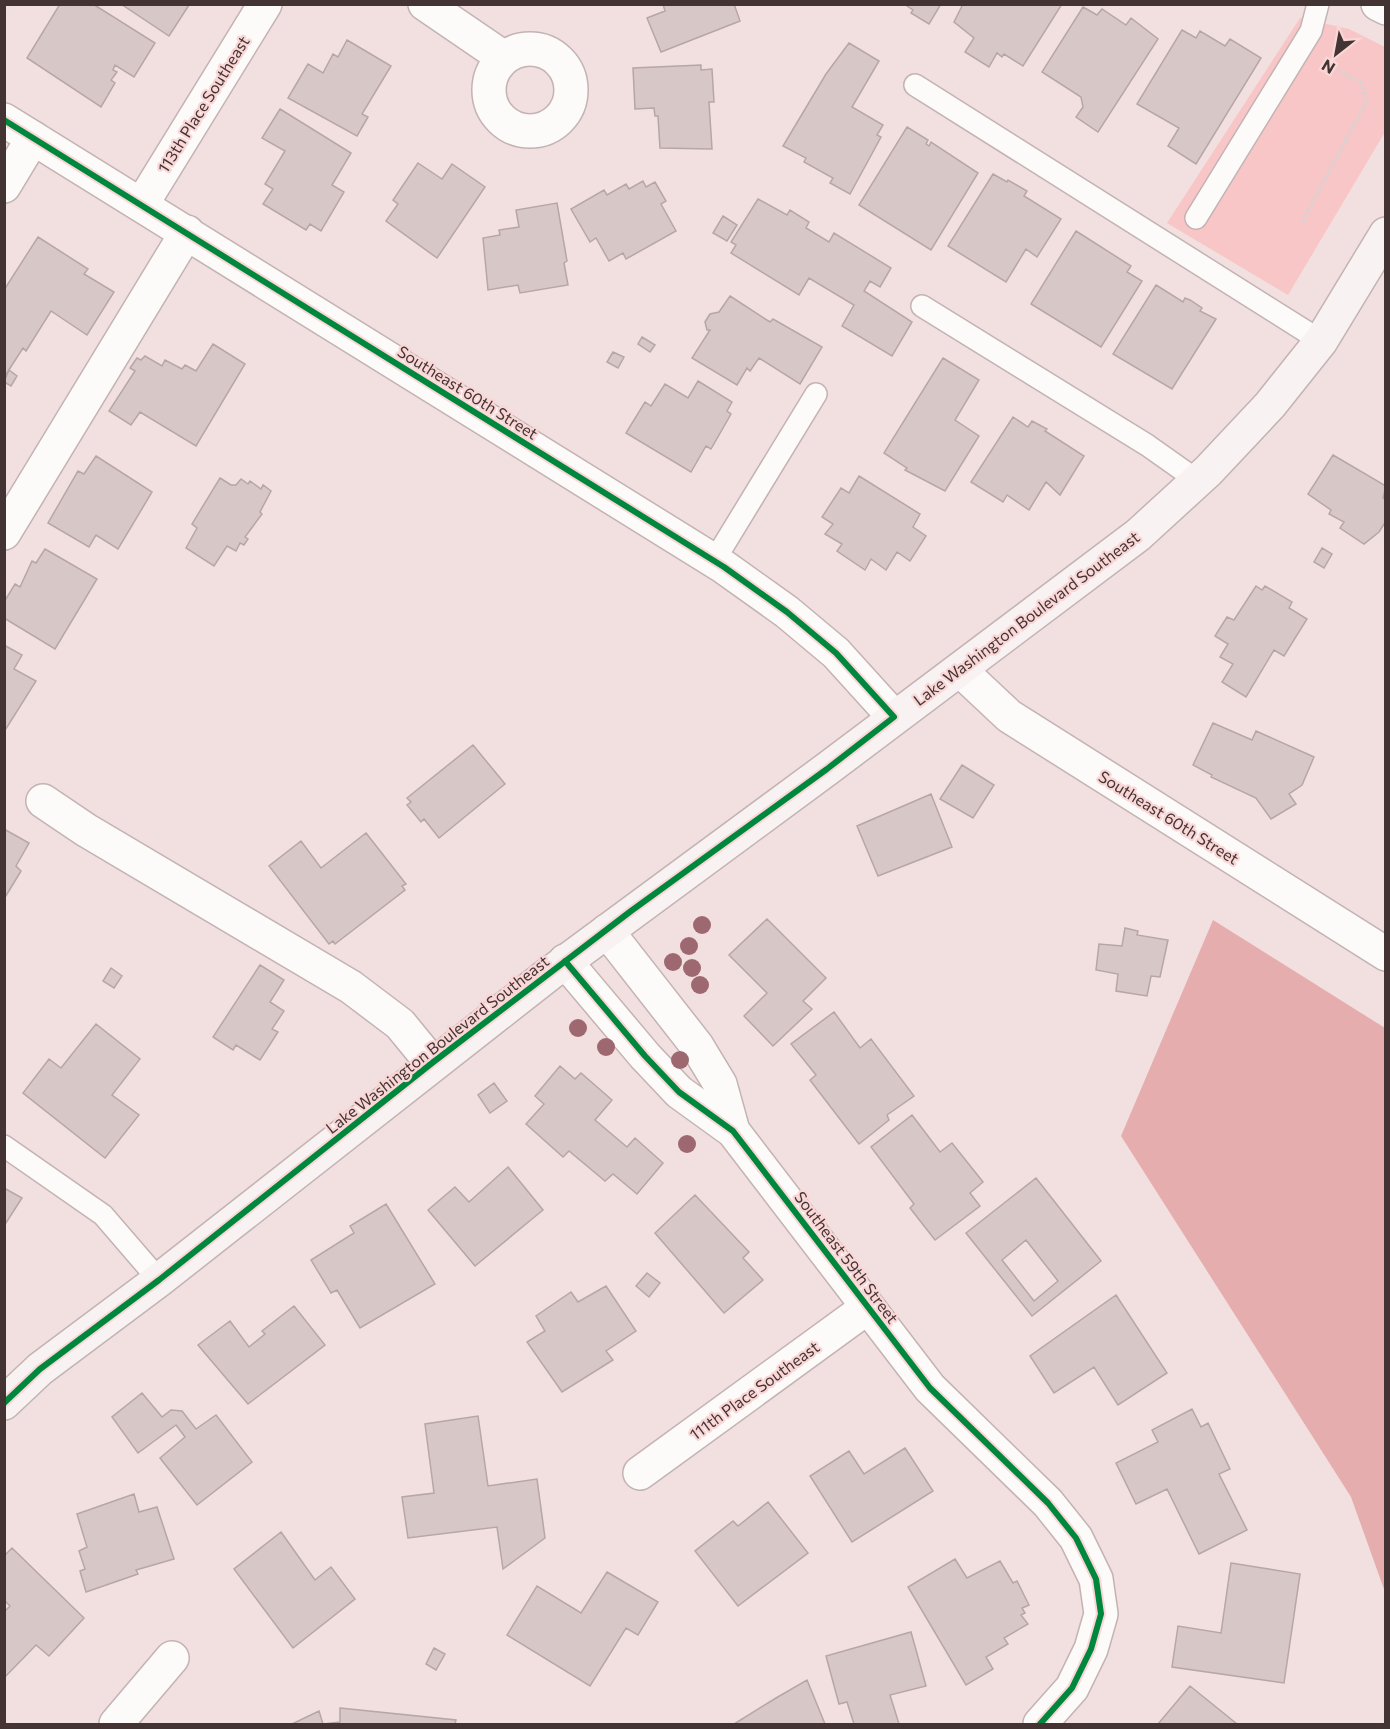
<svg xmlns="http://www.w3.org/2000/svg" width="1390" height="1729" font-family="Commissioner,sans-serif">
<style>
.green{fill:#f8c6c6}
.forest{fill:#e6adae}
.building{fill:#d8c7c7;stroke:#b7a6a6;stroke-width:1.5;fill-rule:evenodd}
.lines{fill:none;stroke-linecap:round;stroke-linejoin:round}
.service-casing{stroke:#c3b3b3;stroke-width:24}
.minor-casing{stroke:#c3b3b3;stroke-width:36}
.tertiary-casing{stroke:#c3b3b3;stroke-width:36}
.secondary-casing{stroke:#c3b3b3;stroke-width:36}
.path{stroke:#d8d2d2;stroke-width:4;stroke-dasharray:3 3;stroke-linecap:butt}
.service{stroke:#fdfafa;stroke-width:21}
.minor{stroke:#fdfafa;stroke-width:33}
.tertiary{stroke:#fdfafa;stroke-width:33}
.secondary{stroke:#f8f2f2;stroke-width:33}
.cycleway-casing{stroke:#fad7d7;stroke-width:10}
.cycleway{stroke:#00873e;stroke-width:6}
.tree{fill:#9e6870}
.labels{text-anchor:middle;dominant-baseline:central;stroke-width:4.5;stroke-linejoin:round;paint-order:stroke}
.street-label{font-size:16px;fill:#433;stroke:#fad7d7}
</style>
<rect width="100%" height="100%" fill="#f2dfdf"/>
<path class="green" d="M 1300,18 L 1349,29 L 1385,47 L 1385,132 L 1288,295 L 1167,223 Z"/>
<path class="forest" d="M 1213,920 L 1385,1028 L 1385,1592 L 1351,1497 L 1121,1136 Z"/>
<path class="building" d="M 60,4 L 93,4 L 155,43 L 134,77 L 115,65 L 113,70 L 117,72 L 111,80 L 115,83 L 101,107 L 27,58 Z
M 121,4 L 188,4 L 189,5 L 169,36 Z
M 663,4 L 734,4 L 740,21 L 661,52 L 647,18 L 665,11 Z
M 904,4 L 941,4 L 929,24 L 911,13 L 913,10 Z
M 963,4 L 1062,4 L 1023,66 L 1004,54 L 1002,57 L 997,53 L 989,67 L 965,52 L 974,38 L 954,22 Z
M 1083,7 L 1097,15 L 1102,9 L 1126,25 L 1131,18 L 1158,39 L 1098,132 L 1076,117 L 1083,107 L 1081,97 L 1042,72 Z
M 1182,30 L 1196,38 L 1200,31 L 1225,46 L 1230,39 L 1261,58 L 1196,164 L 1168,146 L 1179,128 L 1137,104 Z
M 347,40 L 391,66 L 362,114 L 368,117 L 357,136 L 288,98 L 308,64 L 323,73 L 333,54 L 338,57 Z
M 849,43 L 879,61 L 852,107 L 883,125 L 877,135 L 881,137 L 850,194 L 830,183 L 833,178 L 804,162 L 806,158 L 783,146 L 826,74 Z
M 701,65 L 701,70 L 712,69 L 714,102 L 709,102 L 712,149 L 660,148 L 658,116 L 655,116 L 654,108 L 635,109 L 633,68 Z
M 280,109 L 351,153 L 332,185 L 344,192 L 321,231 L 310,224 L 306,230 L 263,204 L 273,189 L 265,184 L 285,151 L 262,138 Z
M 907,127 L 928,140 L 926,144 L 929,146 L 931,142 L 978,173 L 931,250 L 859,205 Z
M 418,163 L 442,179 L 452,164 L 485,187 L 437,258 L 386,221 L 398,204 L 393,200 Z
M 993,174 L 1007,182 L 1008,180 L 1027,191 L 1024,196 L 1061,219 L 1037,257 L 1026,249 L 1006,282 L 948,246 Z
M 643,181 L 646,187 L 655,182 L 666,201 L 661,204 L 676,231 L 626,259 L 623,253 L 609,261 L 596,238 L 590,242 L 571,209 L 604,190 L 607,195 L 626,184 L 629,189 Z
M 758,199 L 787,215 L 790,210 L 809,222 L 806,228 L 829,242 L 834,233 L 891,268 L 880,287 L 870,281 L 864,291 L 912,322 L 892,356 L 842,326 L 854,305 L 809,278 L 799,295 L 731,253 L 736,245 L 731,242 Z
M 557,203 L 567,261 L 564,263 L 568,285 L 520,293 L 518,285 L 488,290 L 483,238 L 500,235 L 499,230 L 519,227 L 516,210 Z
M 723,216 L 737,225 L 727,241 L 713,233 Z
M 1076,231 L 1131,266 L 1127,272 L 1142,281 L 1101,347 L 1031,304 Z
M 38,237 L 88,269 L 84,274 L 114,292 L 87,335 L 51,311 L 26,351 L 23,348 L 5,376 L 4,290 Z
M 1156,285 L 1183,302 L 1185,298 L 1190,300 L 1202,308 L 1200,311 L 1216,319 L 1172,389 L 1113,354 Z
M 730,296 L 770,322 L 773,319 L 822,347 L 800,384 L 759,358 L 750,371 L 747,368 L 737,385 L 692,358 L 710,330 L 707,330 L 705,322 L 710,314 L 719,312 Z
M 642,337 L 655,345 L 650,352 L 638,344 Z
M 213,344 L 245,364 L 196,446 L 140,412 L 131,425 L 109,411 L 135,371 L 130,368 L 137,358 L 141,360 L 145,356 L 162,366 L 165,360 L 182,369 L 185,365 L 196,371 Z
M 613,352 L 624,357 L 618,368 L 607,362 Z
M 943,358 L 979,380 L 955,420 L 979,436 L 945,491 L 905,470 L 907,468 L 884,453 Z
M 9,370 L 17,376 L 11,386 L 4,382 Z
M 698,381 L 732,402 L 727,411 L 731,414 L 711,449 L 706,446 L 691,472 L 626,433 L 645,402 L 651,406 L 665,384 L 688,398 Z
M 1013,417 L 1028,427 L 1032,421 L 1047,429 L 1045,431 L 1084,456 L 1060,495 L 1046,482 L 1029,510 L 1007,495 L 1003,502 L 971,482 Z
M 1333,455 L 1386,486 L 1383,498 L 1386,500 L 1386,521 L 1379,532 L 1364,544 L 1340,528 L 1344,522 L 1329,514 L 1331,510 L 1308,494 Z
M 96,456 L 152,492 L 118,549 L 96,535 L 89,547 L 48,523 L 78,471 L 84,474 Z
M 859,476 L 920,514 L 913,527 L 926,536 L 910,561 L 897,552 L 886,570 L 871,559 L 865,570 L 837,551 L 842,544 L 825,534 L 833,524 L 822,517 L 841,488 L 849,493 Z
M 220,478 L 231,485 L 236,485 L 241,479 L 248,484 L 250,481 L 261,489 L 263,485 L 271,491 L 260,512 L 262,514 L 245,537 L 248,539 L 244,545 L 240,543 L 236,551 L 227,546 L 214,566 L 186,548 L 197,528 L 192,524 Z
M 1322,548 L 1332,554 L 1324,568 L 1314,562 Z
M 45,549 L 97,579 L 55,649 L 4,618 L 4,602 L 15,584 L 20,587 L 32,561 L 36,563 Z
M 1256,586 L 1262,590 L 1265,586 L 1292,602 L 1289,608 L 1307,619 L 1284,656 L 1274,650 L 1246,697 L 1222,682 L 1233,664 L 1220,657 L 1228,644 L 1215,636 L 1227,617 L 1234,620 Z
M 4,645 L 22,655 L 14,669 L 36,681 L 4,732 Z
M 1213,723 L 1252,740 L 1256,731 L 1314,757 L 1302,785 L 1289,794 L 1296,804 L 1271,819 L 1256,798 L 1211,777 L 1212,775 L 1193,765 Z
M 473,745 L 505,784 L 439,838 L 424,819 L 421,822 L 407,805 L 411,802 L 407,798 Z
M 962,765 L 994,785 L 973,818 L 940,799 Z
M 931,794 L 952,847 L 878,876 L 857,826 Z
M 4,829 L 29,843 L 16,866 L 21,871 L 4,899 Z
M 366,833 L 406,884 L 402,886 L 405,890 L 335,944 L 333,941 L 329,944 L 269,866 L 301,841 L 321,868 Z
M 767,919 L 826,978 L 803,1001 L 812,1009 L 773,1046 L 744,1016 L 767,993 L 729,955 Z
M 1125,928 L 1138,931 L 1137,935 L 1168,940 L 1160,977 L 1151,976 L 1147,996 L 1116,991 L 1118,974 L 1096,970 L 1099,944 L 1122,946 Z
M 260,965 L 284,980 L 270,1002 L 284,1011 L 272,1029 L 278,1032 L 260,1060 L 236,1045 L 233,1050 L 213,1037 Z
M 111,968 L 122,976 L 114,988 L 103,981 Z
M 834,1012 L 860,1048 L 871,1039 L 914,1096 L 887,1115 L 889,1120 L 859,1144 L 810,1080 L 816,1075 L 791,1044 Z
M 96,1024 L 140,1059 L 112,1095 L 139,1115 L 105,1158 L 23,1093 L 49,1059 L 61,1068 Z
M 560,1066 L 575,1079 L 581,1073 L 612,1100 L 595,1120 L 627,1147 L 635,1138 L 663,1163 L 637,1194 L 613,1174 L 605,1181 L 569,1151 L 563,1157 L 526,1124 L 544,1104 L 535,1096 Z
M 494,1083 L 507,1101 L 490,1113 L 478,1095 Z
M 912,1115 L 940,1152 L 952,1143 L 983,1182 L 970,1193 L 980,1206 L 935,1240 L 910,1208 L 914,1204 L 871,1147 Z
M 508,1167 L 543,1210 L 475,1266 L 428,1210 L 455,1187 L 469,1202 Z
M 1036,1178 L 1101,1261 L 1032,1316 L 966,1233 ZM 1026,1240 L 1058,1281 L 1034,1301 L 1002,1260 Z
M 4,1188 L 22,1198 L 4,1226 Z
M 695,1195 L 749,1252 L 743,1258 L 763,1280 L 724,1313 L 655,1233 Z
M 386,1204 L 435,1284 L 360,1328 L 337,1290 L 331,1293 L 311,1260 L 354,1233 L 350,1226 Z
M 647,1273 L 660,1283 L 649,1297 L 636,1286 Z
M 606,1286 L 636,1331 L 606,1351 L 613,1360 L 562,1392 L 527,1342 L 545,1331 L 536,1316 L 571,1292 L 578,1302 Z
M 1116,1295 L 1167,1373 L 1118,1405 L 1094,1367 L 1054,1393 L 1030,1356 Z
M 294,1306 L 325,1345 L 248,1404 L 198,1345 L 230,1321 L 249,1347 L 265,1334 L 262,1331 Z
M 142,1393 L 162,1417 L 171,1410 L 182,1411 L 196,1429 L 216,1415 L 252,1462 L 197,1505 L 160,1458 L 185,1437 L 176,1425 L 138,1453 L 112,1417 Z
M 1192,1409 L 1201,1427 L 1208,1423 L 1230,1469 L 1219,1474 L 1247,1530 L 1199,1554 L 1167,1489 L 1136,1504 L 1116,1463 L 1158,1442 L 1152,1430 Z
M 478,1416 L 488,1486 L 537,1479 L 545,1538 L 503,1569 L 497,1527 L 408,1538 L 402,1497 L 434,1493 L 425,1424 Z
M 905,1448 L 933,1491 L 852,1542 L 810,1476 L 849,1451 L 864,1474 Z
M 134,1494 L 139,1512 L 157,1507 L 174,1559 L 136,1570 L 138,1574 L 86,1592 L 80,1571 L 85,1569 L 79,1551 L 87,1547 L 77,1514 Z
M 768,1502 L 808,1553 L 738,1606 L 695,1551 L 733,1521 L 738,1526 Z
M 281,1532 L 315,1580 L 331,1567 L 355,1599 L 293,1648 L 234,1569 Z
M 12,1548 L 84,1618 L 49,1656 L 36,1645 L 4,1678 L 4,1612 L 10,1606 L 4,1600 L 4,1556 Z
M 955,1559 L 967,1578 L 1000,1561 L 1013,1583 L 1017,1581 L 1029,1605 L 1022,1608 L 1025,1613 L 1021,1615 L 1028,1624 L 1004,1638 L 1008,1644 L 986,1657 L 993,1669 L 966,1685 L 908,1587 Z
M 1231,1563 L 1300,1574 L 1284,1683 L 1172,1667 L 1178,1626 L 1221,1633 Z
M 607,1572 L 658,1602 L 638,1635 L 626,1628 L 590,1686 L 507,1635 L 537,1586 L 581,1613 Z
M 911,1632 L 926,1686 L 890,1695 L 899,1724 L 854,1724 L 847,1702 L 839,1704 L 826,1656 Z
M 434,1648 L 445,1654 L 436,1670 L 426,1664 Z
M 807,1680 L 825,1724 L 734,1724 L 776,1698 Z
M 1190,1686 L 1237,1724 L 1158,1724 Z
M 340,1708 L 456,1720 L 455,1724 L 292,1724 L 319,1711 L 323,1724 L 340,1722 Z"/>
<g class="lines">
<defs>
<path id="service" d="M 915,85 L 1321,341
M 1196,218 L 1311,31 L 1318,4
M 922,306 L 1147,445 L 1198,481
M 714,561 L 816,394
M 4,1146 L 103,1215 L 159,1280"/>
<path id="minor" d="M 425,4 L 504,58
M 1378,4 L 1386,8
M489 90a41 41 0 1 1 82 0a41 41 0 1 1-82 0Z
M 4,186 L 33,138
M 142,204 L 265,4
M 4,533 L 187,232
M 960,670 L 1009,716 L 1386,954
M 43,801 L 86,830 L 351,987 L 400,1024 L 432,1063
M 607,931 L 697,1046 L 720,1084 L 733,1131
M 565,961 L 645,1056 L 679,1092 L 733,1131 L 930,1388 L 1048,1503 L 1076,1538 L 1096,1579 L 1101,1614 L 1091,1649 L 1072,1688 L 1040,1724
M 640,1473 L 868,1307
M 116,1724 L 172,1658"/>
<path id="tertiary" d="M 4,120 L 724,567 L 787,612 L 836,653 L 894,717"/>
<path id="secondary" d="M 4,1403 L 40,1369 L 159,1280 L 549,974 L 827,769 L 1138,535 L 1208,471 L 1270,405 L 1321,341 L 1386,234"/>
</defs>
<use href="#service" class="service-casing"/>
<use href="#minor" class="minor-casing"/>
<use href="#tertiary" class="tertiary-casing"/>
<use href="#secondary" class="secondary-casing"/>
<path class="path" d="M 1302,222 L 1367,101 L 1361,83 L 1323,62"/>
<use href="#service" class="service"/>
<use href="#minor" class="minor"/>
<use href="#tertiary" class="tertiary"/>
<use href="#secondary" class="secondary"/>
<defs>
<path id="cycleway" d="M 4,120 L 724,567 L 787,612 L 836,653 L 894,717 L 827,769 L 631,911 L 432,1063 L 159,1280 L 40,1369 L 4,1403
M 565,961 L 645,1056 L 679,1092 L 733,1131 L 930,1388 L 1048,1503 L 1076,1538 L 1096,1579 L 1101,1614 L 1091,1649 L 1072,1688 L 1040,1724"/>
</defs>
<use href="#cycleway" class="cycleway-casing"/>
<use href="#cycleway" class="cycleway"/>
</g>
<g class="tree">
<circle cx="702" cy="925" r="9"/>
<circle cx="689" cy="946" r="9"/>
<circle cx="673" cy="962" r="9"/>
<circle cx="692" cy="968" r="9"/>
<circle cx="700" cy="985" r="9"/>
<circle cx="578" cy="1028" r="9"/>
<circle cx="606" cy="1047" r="9"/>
<circle cx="680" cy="1060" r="9"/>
<circle cx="687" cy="1144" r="9"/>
</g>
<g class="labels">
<g class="street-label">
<text transform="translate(203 104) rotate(-58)">113th Place Southeast</text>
<text transform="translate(468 392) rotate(32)">Southeast 60th Street</text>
<text transform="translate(1026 618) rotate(-37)">Lake Washington Boulevard Southeast</text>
<text transform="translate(1169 817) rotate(32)">Southeast 60th Street</text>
<text transform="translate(437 1044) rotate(-38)">Lake Washington Boulevard Southeast</text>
<text transform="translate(847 1257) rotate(53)">Southeast 59th Street</text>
<text transform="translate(754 1390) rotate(-36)">111th Place Southeast</text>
</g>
</g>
<rect width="1390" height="1729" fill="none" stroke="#443333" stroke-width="12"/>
<g transform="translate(1336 54) rotate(211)" stroke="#fad7d7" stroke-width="4.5" paint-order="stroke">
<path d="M0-4.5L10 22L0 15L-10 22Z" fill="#443333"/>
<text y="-9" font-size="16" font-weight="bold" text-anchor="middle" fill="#443333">N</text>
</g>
</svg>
